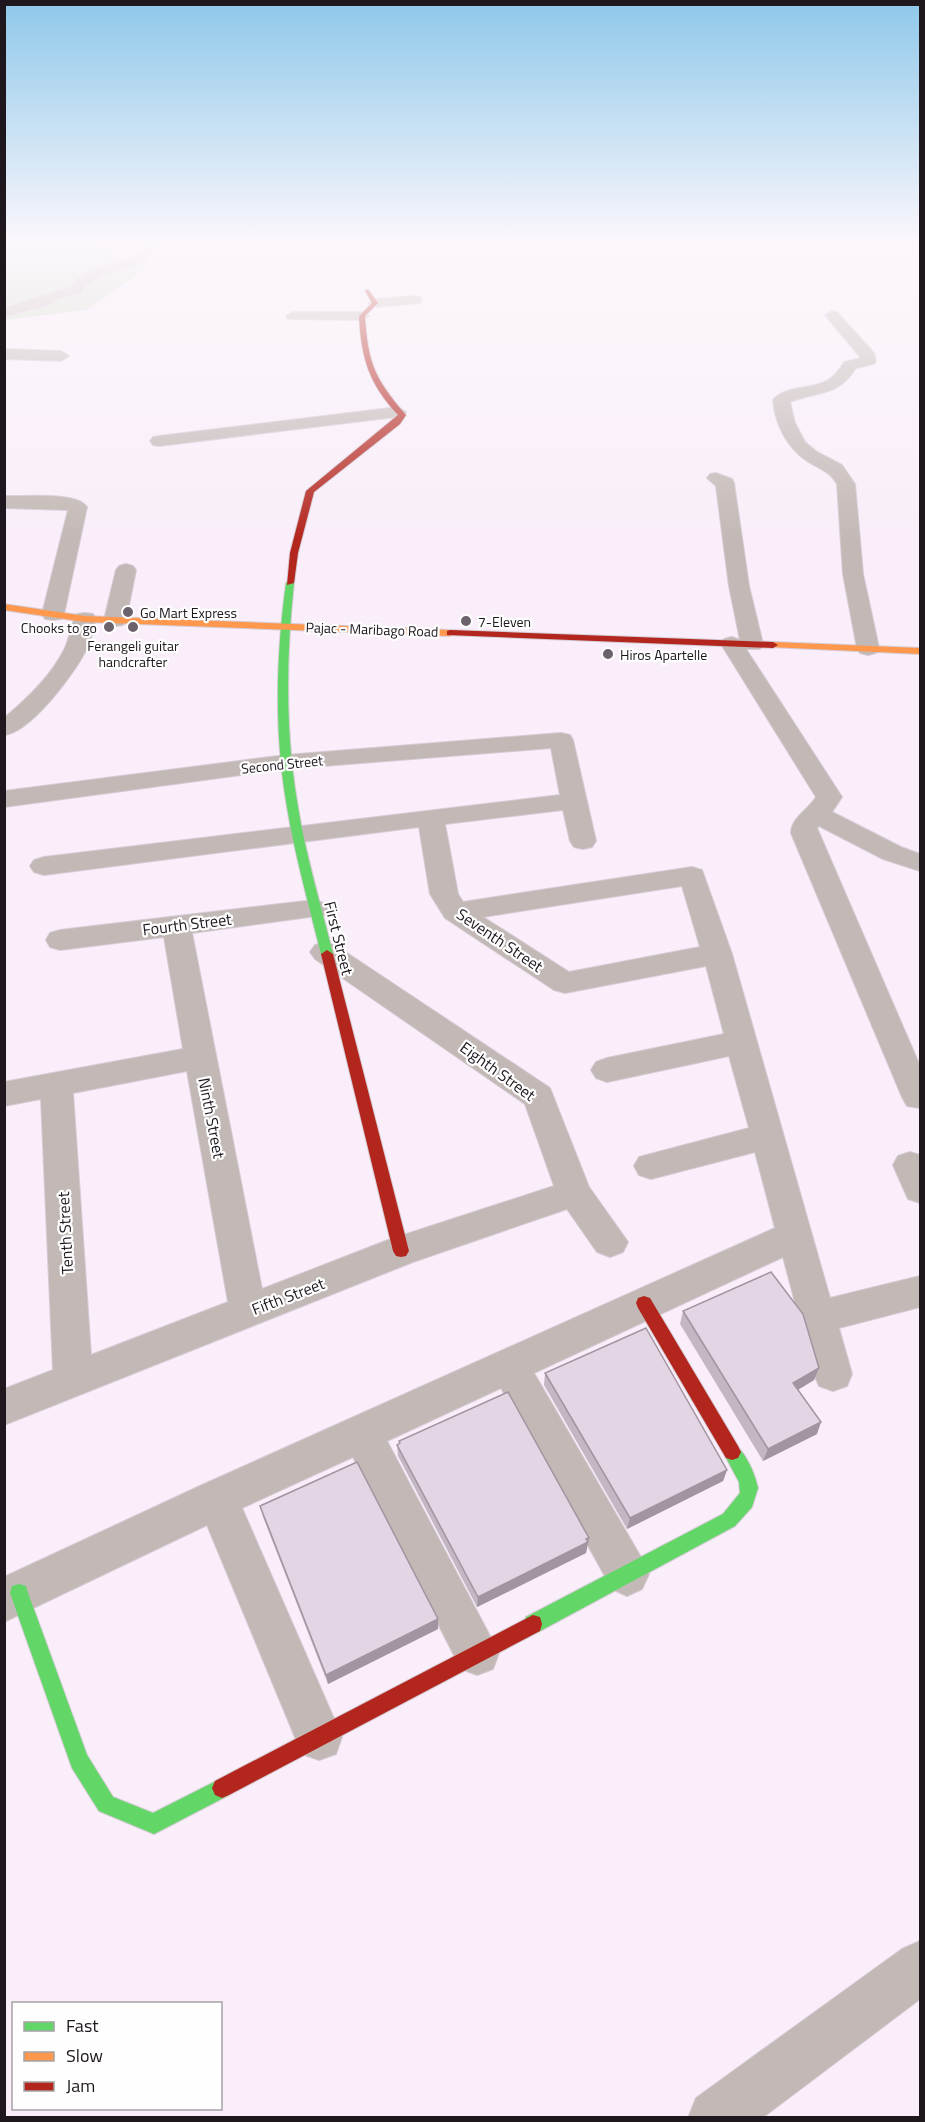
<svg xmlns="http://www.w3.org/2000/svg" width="925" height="2122" font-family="'Titillium Web',sans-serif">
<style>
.green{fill:#cedbc5}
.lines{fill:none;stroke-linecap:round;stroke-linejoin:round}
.street-casing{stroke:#d5ccd5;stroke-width:2}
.fast-casing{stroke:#d5ccd5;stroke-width:2}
.slow-casing{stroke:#d5ccd5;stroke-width:2}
.jam-casing{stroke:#d5ccd5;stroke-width:2}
.street{fill:#c2b8b5;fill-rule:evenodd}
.fast{fill:#63d668;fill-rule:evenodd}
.slow{fill:#ff974d;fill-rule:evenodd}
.jam{fill:#b3261e;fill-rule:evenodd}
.wall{fill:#c4b7c4}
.shaded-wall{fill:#a095a0}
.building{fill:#e4d5e4;stroke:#a095a0;stroke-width:1.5}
.poi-dot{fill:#6b626b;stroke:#fefefe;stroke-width:2}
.labels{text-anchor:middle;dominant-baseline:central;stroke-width:4.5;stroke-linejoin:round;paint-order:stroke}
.far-poi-label{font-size:14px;fill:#1e171e;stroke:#fefefe;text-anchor:start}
.far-street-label{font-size:14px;fill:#1e171e;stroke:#fefefe}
.street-label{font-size:16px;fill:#1e171e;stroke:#fefefe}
</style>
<rect width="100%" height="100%" fill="#f9eef9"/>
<path class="green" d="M 4,242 L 79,242 L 149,266 L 87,310 L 5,320 Z"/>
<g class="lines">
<defs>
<path id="street" d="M 146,242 L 159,242 L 144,263 L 99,277 L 85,287 L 81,293 L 60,298 L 49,305 L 4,317 L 4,308 L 71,287 L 75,281 L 89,271 L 135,257 Z
M 415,296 L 420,297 L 422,300 L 420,303 L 375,307 L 368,303 L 375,299 Z
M 832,311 L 837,312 L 874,353 L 876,361 L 874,364 L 856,368 C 838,397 817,391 790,402 L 795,423 L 805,442 L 817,452 L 842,465 L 855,484 L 863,574 L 879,648 L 876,653 L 868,655 L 860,653 L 857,648 L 843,574 L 837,484 C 830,471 819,469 807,461 C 787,448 775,424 773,400 C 785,385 812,390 828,380 C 835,376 840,369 844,362 L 861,358 L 825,315 Z
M 293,312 L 362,312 L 369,316 L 362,320 L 288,319 L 286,316 Z
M 4,349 L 61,351 L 69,356 L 61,361 L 4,359 Z
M 398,407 L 406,412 L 404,416 L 159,446 L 153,445 L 150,441 L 153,437 L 159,436 Z
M 716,473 L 732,479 L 734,483 L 749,586 L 763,644 L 760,649 L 746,649 L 842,797 L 832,812 L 901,847 L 920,854 L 920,871 L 883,859 L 819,826 L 817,828 L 920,1066 L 920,1108 L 907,1106 L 902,1097 L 791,833 C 791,818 809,809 816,797 L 721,644 L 724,639 L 732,637 L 740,640 L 729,586 L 716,486 L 707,478 L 710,474 Z
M 4,496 C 23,497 77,491 87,507 L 64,614 L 61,619 L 53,620 L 45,619 L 42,614 L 68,510 L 4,508 Z
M 126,564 L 133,566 L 136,570 L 126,620 L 123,625 L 115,626 L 107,625 L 104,620 L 116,570 L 119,566 Z
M 85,613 L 93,614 L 96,619 C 93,630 91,640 86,650 C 75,673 30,733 4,735 L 4,718 C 27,699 51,676 64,650 C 70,639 70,625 77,614 Z
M 561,733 L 570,735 L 573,740 L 596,841 L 592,847 L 583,849 L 574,847 L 570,841 L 563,810 L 445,824 L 458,894 L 463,902 L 692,867 L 702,870 L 732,954 L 830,1298 L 920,1276 L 920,1307 L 839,1328 L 852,1374 L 847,1386 L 833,1391 L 819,1386 L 814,1374 L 783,1257 L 534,1373 L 642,1559 L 649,1574 L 642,1589 L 627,1596 L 612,1589 L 501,1388 L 387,1441 L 499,1653 L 493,1669 L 477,1675 L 461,1669 L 353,1457 L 242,1508 L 342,1737 L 336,1754 L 319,1760 L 302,1754 L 207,1525 L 4,1622 L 4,1577 L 202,1485 L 775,1228 L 755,1152 L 651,1179 L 639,1175 L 634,1166 L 639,1157 L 749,1128 L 729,1056 L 607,1082 L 596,1078 L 591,1070 L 596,1062 L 607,1058 L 724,1034 L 706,966 L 565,993 L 554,990 L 445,918 L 430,894 L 419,827 L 44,875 L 34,872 L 30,866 L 34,860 L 44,857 L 560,795 L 551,748 L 286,769 L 4,807 L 4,791 L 286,755 ZM 682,886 L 700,947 L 569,972 L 483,917 Z
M 314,900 L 324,903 L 328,909 L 324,915 L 192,933 L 262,1289 L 388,1240 L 554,1186 L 525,1104 L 315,959 L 310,952 L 315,945 L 325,942 L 335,945 L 550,1088 L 589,1187 L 628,1242 L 623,1252 L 610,1257 L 597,1252 L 567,1209 L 413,1262 L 4,1425 L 4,1389 L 53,1370 L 41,1099 L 4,1106 L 4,1082 L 183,1049 L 164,937 L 60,950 L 50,947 L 46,940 L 50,933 L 60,930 ZM 187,1071 L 228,1302 L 91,1355 L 73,1093 Z
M 910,1152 L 920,1155 L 920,1203 L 908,1199 L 893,1165 L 898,1156 Z
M 920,1941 L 920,1999 L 762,2118 L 688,2118 L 696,2098 L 902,1949 Z"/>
<path id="fast" d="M 290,580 L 294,583 C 286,657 285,733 298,807 C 306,857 321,905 333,954 L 327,958 L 321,954 C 309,905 295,856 287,807 C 274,733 276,657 286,583 Z
M 732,1444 C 745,1449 755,1474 758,1488 L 752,1507 L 735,1526 L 540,1631 L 533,1633 L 526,1631 L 524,1624 L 526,1617 L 723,1514 L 740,1493 L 739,1482 L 723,1452 L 726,1446 Z
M 19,1584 L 26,1586 L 28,1593 L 87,1755 L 113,1797 L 153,1813 L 222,1778 L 229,1781 L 232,1788 L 229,1795 L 154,1834 L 99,1811 L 72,1768 L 10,1593 L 12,1586 Z"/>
<path id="slow" d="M 4,604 L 85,616 L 450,630 L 455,633 L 450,636 L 85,622 L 4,610 Z
M 773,642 L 920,648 L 920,654 L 770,647 L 768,645 Z"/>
<path id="jam" d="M 368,289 L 378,303 L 365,316 C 368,364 375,379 406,415 L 400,424 L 314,492 L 298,553 L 294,583 L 287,585 L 290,553 L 306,491 L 398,415 C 369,384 361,358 359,316 L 372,303 L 365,291 Z
M 450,630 L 773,642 L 778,645 L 773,648 L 447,635 L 447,631 Z
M 327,950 L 333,954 L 409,1251 L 406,1256 L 401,1257 L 396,1256 L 393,1251 L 321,954 Z
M 644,1296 L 650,1298 L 738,1446 L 741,1452 L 738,1458 L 732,1460 L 726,1458 L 638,1308 L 636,1303 L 638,1298 Z
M 533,1615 L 540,1617 L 542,1624 L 540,1631 L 229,1795 L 222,1798 L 215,1795 L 212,1788 L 215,1781 Z"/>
</defs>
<use href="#street" class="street-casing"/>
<use href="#fast" class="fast-casing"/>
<use href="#slow" class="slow-casing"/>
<use href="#jam" class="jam-casing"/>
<use href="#street" class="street"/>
<use href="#fast" class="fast"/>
<use href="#slow" class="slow"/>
<use href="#jam" class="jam"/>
</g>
<path class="wall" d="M 683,1311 L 819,1368 L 814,1380 L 798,1390 L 817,1434 L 763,1461 L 680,1324 Z
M 545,1373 L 727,1470 L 723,1481 L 627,1529 L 544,1385 Z
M 399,1441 L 589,1538 L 586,1553 L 477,1607 L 398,1456 L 397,1445 L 400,1443 Z
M 260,1506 L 438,1619 L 438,1629 L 328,1684 L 263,1517 Z"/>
<path class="shaded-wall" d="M 819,1368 L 814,1380 L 789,1395 L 793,1383 Z
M 821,1422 L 817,1434 L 763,1461 L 768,1449 Z
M 727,1470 L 723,1481 L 627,1529 L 630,1518 Z
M 589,1538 L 586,1553 L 477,1607 L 478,1597 Z
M 438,1619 L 438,1629 L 328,1684 L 326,1675 Z"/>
<path class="building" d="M 771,1272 L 803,1314 L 819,1368 L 793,1383 L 821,1422 L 768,1449 L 683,1311 Z
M 646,1328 L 727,1470 L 630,1518 L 545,1373 Z
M 508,1392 L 589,1538 L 586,1539 L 588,1542 L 478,1597 L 397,1445 L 400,1443 L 399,1441 Z
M 357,1462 L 438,1619 L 326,1675 L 260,1506 Z"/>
<linearGradient id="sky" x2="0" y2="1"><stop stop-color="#8ec8ea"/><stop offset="0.45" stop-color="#fcf7fc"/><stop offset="1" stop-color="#fcf7fc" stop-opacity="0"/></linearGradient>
<rect width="925" height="539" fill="url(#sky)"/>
<g class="poi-dot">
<circle cx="128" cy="612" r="6"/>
<circle cx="466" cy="621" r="6"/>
<circle cx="109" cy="627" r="6"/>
<circle cx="133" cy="627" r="6"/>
<circle cx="608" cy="654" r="6"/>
</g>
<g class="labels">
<g class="far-poi-label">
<text x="140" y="612">Go Mart Express</text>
<text x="478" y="621">7-Eleven</text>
<text x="97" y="627" text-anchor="end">Chooks to go</text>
<text x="133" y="645" text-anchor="middle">Ferangeli guitar<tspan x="133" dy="16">handcrafter</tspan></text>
<text x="620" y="654">Hiros Apartelle</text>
</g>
<g class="far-street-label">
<text transform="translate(372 629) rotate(2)">Pajac - Maribago Road</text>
<text transform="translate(282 764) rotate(-6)">Second Street</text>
</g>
<g class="street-label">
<text transform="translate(187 924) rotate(-7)">Fourth Street</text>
<text transform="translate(339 938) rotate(76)">First Street</text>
<text transform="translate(500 940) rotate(34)">Seventh Street</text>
<text transform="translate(498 1071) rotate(36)">Eighth Street</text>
<text transform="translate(212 1118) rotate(79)">Ninth Street</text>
<text transform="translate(65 1233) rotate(-93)">Tenth Street</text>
<text transform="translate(288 1296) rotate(-21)">Fifth Street</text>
</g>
</g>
<rect width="925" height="2122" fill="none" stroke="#1e171e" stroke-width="12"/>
<rect x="12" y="2002" width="210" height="108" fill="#fefefe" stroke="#a4a2a4" stroke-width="1.5"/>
<rect x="24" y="2022" width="30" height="9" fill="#63d668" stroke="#a4a2a4" stroke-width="1.5"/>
<text x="66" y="2032" font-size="18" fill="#1e171e">Fast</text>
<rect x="24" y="2052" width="30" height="9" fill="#ff974d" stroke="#a4a2a4" stroke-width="1.5"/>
<text x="66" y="2062" font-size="18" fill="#1e171e">Slow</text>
<rect x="24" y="2082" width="30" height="9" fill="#b3261e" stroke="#a4a2a4" stroke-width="1.5"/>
<text x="66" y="2092" font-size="18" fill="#1e171e">Jam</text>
</svg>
